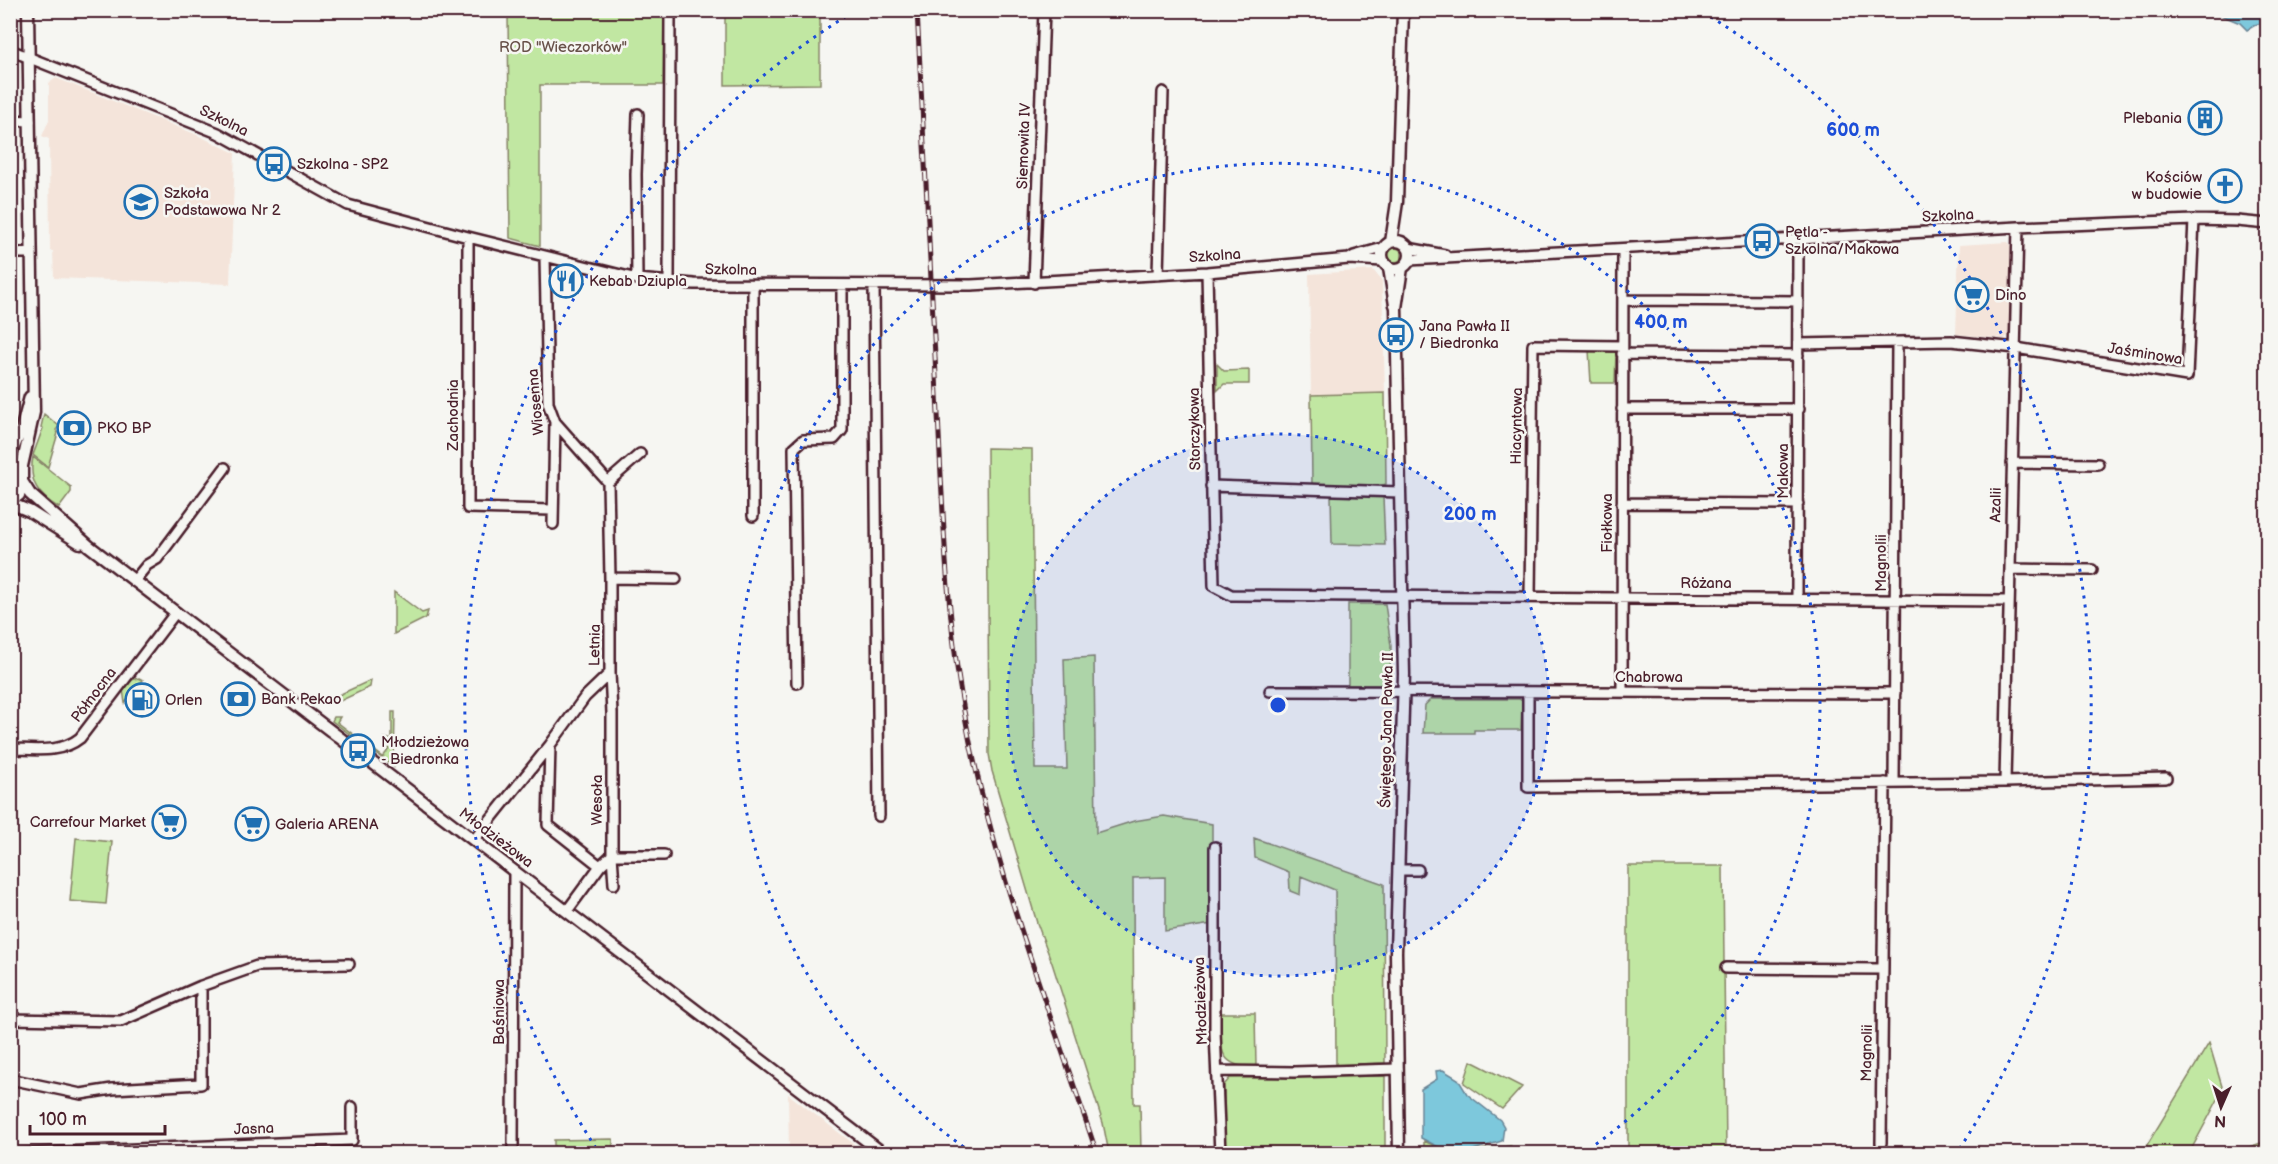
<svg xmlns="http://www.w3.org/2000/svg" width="2278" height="1164" font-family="'Balsamiq Sans',sans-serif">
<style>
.built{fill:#f4e4da}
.green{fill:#c1e7a2;stroke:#868366;stroke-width:1.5}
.water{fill:#7dc8dc;stroke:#698495;stroke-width:1.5}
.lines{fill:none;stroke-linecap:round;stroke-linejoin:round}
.minor-casing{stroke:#4a1f2b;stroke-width:14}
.tertiary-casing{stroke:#4a1f2b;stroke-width:15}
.minor{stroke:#f6f6f2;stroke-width:9}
.tertiary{stroke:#f6f6f2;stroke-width:10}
.rail-casing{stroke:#4a1f2b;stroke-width:5}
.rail{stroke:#f6f6f2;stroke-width:3;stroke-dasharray:9;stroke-linecap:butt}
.ring{fill:none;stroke:#1d4ed8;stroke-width:3;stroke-dasharray:3 6}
.labels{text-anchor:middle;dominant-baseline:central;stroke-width:5;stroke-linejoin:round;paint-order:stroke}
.park-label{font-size:15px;fill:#685149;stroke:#f6f6f2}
.poi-label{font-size:15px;fill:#4a1f2b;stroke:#f6f6f2;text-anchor:start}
.street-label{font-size:15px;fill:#4a1f2b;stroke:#f6f6f2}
.centre{fill:#1d4ed8;stroke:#f6f6f2;stroke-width:3}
.ring-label{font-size:18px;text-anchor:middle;font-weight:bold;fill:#1d4ed8;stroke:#f6f6f2;stroke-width:5;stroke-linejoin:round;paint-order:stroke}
</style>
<rect width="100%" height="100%" fill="#f6f6f2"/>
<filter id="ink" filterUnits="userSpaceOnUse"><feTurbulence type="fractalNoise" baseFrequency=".0167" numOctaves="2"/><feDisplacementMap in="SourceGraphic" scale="12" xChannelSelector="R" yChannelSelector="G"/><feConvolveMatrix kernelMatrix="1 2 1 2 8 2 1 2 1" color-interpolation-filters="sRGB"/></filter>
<g filter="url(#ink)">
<path class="built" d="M 56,78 L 195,134 L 235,153 L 230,284 L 54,278 L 53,251 L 50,251 L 49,139 L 42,136 L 49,120 L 49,83 Z
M 2008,242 L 2011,246 L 2009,335 L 2004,339 L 1956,334 L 1959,245 Z
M 1373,270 L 1382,281 L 1385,393 L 1311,395 L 1309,274 Z
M 788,1094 L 854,1144 L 854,1153 L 789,1153 Z"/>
<path class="green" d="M 508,11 L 664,11 L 663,85 L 540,85 L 540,246 L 510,238 Z
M 725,11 L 820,11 L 820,84 L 725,85 Z
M1388 255a7 7 0 1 1 14 0a7 7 0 1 1-14 0Z
M 1589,350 L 1616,350 L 1615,383 L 1591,383 Z
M 1217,364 L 1224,371 L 1249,370 L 1249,384 L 1224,384 L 1217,391 Z
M 1385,393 L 1386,484 L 1376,487 L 1312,485 L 1311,395 Z
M 44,414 L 59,426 L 56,430 L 58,433 L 48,467 L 33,455 L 43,428 L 41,427 Z
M 987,448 L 1032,449 L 1035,769 L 1067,769 L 1064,659 L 1094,657 L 1096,833 L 1134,821 L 1164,816 L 1212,824 L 1212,924 L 1165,931 L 1165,877 L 1133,878 L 1134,1104 L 1140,1104 L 1141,1153 L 1109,1153 L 1103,1123 L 1052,963 L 1037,923 L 992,771 L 989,754 Z
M 33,457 L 71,487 L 71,492 L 59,508 C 39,496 28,482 33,457 Z
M 1331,495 L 1383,497 L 1385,545 L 1332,544 Z
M 394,592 L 422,613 L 428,611 L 426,618 L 394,634 Z
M 1348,604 L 1385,604 L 1391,646 L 1390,678 L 1384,685 L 1348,685 Z
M 139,678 L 143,680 L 125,703 L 123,690 L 131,680 Z
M 371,680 L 370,687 L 340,701 L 330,699 Z
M 1431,699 L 1519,699 L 1522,701 L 1521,730 L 1474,730 L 1474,733 L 1423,733 L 1425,705 Z
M 392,712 L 395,712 L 394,767 L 332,721 L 334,717 L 340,717 L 337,722 L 383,757 L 389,749 L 385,738 L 392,740 Z
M 76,838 L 112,842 L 106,904 L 70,901 Z
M 1254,838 L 1384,884 L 1385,1063 L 1336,1065 L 1335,890 L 1301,876 L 1300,895 L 1290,891 L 1289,872 L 1255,858 Z
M 1628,866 L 1723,866 L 1726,1153 L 1628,1154 Z
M 1221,1013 L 1255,1013 L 1256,1067 C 1215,1068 1221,1045 1221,1013 Z
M 2209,1043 L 2223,1090 L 2191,1150 L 2193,1153 L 2142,1153 Z
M 1471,1061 L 1522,1087 L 1502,1109 L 1464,1083 Z
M 1385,1076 L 1385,1153 L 1225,1153 L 1224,1085 L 1230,1078 Z
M 2267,1138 L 2267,1153 L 2239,1153 L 2240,1150 L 2261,1143 Z
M 613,1139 L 613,1153 L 554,1153 L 554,1140 Z
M 1424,1141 L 1451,1153 L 1424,1153 Z
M 1510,1146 L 1503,1153 L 1457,1153 Z"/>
<path class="water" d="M 2211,11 L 2267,11 L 2267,23 L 2257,24 L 2247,30 L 2240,23 Z
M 1443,1070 L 1458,1079 L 1467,1094 L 1500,1120 L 1504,1127 L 1502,1141 L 1470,1151 L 1448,1152 L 1421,1138 L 1421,1089 L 1437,1079 L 1436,1071 Z"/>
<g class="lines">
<defs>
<path id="minor" d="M 10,50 L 218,133 L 348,205 L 468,237 L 637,279 L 694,284 L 971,285 L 1207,272 L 1349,259 L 1383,261
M 10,120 L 30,121
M 468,237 L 468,508 L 552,510
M 1408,248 L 1445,255
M 10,253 L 31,253
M 545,257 L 548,403 L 555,422 L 553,524
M 1349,259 L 1354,256 L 1383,248
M 1409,260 L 2018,227 L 2194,220 L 2237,221 L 2268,224
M 1207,272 L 1214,586 L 1231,595 L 2009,601
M 1158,275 L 1163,92
M 637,279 L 636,174 L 638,114
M 669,283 L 670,10
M 1034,283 L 1044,10
M 874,286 L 879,816
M 1623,300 L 1798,301
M 1798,344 L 1951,341 L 2016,348 L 2187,376 L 2194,220
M 1622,354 L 1798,355
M 1622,409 L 1799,409
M 2012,463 L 2098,464
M 608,482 L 640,454
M 1211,486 L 1400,492
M 1622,503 L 1798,504
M 753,516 L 753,285
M 2010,569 L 2092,570
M 610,578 L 676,579
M 134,581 L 147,565 L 157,559 L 225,468
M 1530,597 L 1533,345 L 1622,346
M 1797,599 L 1798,239
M 797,683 L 794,448 L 803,440 L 834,439 L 842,430 L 842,286
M 1270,691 L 1895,693
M 1528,692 L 1528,787 L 2005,782 L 2166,778
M 1622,692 L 1623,249
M 550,745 L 548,825 L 600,866
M 10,749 C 34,749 60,754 80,738 L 176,612
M 2005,782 L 2018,227
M 1894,783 L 1897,343
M 474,840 L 550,745 L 585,697 L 610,673 L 610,578 L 608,482 L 555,422
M 1215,847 L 1215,1031 L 1220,1154
M 1399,870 L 1418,870
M 614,884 L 612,855 L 664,855
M 567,911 L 600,866 L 612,855 L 612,713 L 610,673
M 1726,968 L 1883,969
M 10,1019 L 121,1021 L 201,986 L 257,966 L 349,964
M 1218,1071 L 1294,1072 L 1398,1069
M 10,1079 L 81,1094 L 112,1089 L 201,1084 L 201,986
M 1881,1143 L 1885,783
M 15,1154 L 352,1140 L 352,1107
M 513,1154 L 514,871"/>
<path id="tertiary" d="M1382 255a14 14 0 1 1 28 0a14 14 0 1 1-28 0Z
M 1391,242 L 1397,202 L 1403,10
M 1389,268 L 1395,305
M 10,456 L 21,431 L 30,397
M 23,483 L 30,494 L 89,546 L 884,1154
M 10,502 L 19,495 L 22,489 L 22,466 L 34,412 L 28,10
M 10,503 L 29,511 L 80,543
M 1399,1154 L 1396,952 L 1404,674 L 1396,308 L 1402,268"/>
</defs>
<use href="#minor" class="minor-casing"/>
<use href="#tertiary" class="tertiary-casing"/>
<use href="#minor" class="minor"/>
<use href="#tertiary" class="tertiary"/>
<defs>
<path id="rail" d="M 917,10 C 924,145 931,279 938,414 C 943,513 946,613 964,711 C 991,863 1049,1008 1097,1154"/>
</defs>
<use href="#rail" class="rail-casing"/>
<use href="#rail" class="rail"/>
</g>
</g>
<circle cx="1278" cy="705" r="271" fill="#1d4ed8" fill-opacity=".12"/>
<g class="ring">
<circle cx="1278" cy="705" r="271"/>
<path d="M971 1152A542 542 0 1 1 1585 1152"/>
<path d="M596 1148A813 813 0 0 1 853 12M1703 12A813 813 0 0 1 1960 1148"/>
</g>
<defs>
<symbol id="building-ring" viewBox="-11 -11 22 22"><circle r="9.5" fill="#f6f6f2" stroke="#1f6fb2" stroke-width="1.5"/><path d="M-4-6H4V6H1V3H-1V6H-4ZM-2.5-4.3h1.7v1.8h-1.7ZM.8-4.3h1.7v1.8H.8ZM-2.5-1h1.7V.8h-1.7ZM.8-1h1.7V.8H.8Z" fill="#1f6fb2"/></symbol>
<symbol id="bus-ring" viewBox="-11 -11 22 22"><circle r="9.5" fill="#f6f6f2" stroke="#1f6fb2" stroke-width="1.5"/><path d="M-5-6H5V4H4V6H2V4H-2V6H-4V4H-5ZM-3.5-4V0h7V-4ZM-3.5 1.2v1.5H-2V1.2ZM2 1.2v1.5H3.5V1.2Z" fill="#1f6fb2"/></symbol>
<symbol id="church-ring" viewBox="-11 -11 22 22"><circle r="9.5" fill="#f6f6f2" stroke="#1f6fb2" stroke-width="1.5"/><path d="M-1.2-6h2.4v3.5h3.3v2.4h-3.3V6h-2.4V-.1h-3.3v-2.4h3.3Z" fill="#1f6fb2"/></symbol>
<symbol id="school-ring" viewBox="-11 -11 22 22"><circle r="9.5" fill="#f6f6f2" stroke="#1f6fb2" stroke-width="1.5"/><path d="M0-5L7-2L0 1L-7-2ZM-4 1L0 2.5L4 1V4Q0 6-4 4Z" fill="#1f6fb2"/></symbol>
<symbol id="restaurant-ring" viewBox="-11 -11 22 22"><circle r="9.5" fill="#f6f6f2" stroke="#1f6fb2" stroke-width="1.5"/><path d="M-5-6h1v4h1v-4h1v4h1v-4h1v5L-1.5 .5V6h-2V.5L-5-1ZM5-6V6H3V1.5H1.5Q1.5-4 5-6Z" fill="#1f6fb2"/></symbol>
<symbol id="supermarket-ring" viewBox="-11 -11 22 22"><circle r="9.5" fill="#f6f6f2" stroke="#1f6fb2" stroke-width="1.5"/><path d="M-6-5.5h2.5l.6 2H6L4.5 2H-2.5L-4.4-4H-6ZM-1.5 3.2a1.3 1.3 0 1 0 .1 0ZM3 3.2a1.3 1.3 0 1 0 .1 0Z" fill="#1f6fb2"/></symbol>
<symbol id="bank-ring" viewBox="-11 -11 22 22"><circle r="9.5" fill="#f6f6f2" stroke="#1f6fb2" stroke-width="1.5"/><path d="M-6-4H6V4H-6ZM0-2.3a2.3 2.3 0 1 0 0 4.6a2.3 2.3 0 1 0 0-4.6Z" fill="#1f6fb2"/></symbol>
<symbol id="fuel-ring" viewBox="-11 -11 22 22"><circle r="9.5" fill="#f6f6f2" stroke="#1f6fb2" stroke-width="1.5"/><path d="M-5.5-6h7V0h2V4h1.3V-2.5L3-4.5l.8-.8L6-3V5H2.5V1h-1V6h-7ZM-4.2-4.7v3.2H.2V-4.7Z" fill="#1f6fb2"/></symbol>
</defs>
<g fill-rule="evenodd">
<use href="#building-ring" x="2186" y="99" width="38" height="38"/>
<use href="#bus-ring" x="255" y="145" width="38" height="38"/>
<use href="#church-ring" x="2206" y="167" width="38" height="38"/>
<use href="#school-ring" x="122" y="183" width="38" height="38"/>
<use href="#bus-ring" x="1743" y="222" width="38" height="38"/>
<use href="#restaurant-ring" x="547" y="262" width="38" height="38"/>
<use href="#supermarket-ring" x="1953" y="276" width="38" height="38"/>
<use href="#bus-ring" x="1377" y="316" width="38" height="38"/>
<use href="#bank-ring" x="55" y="409" width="38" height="38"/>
<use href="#bank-ring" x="219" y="680" width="38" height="38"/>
<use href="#fuel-ring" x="123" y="681" width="38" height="38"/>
<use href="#bus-ring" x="339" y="732" width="38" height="38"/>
<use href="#supermarket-ring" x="150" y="803" width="38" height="38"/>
<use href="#supermarket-ring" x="233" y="805" width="38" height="38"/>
</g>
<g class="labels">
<g class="park-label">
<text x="563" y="47">ROD "Wieczorków"</text>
</g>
<g class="poi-label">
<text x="2182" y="118" text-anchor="end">Plebania</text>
<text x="297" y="164">Szkolna - SP2</text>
<text x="2202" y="177" text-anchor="end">Kościów<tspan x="2202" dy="17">w budowie</tspan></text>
<text x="164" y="193">Szkoła<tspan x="164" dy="17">Podstawowa Nr 2</tspan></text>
<text x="1785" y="232">Pętla -<tspan x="1785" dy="17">Szkolna/Makowa</tspan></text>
<text x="589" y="281">Kebab Dziupla</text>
<text x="1995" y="295">Dino</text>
<text x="1419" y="326">Jana Pawła II<tspan x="1419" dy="17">/ Biedronka</tspan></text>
<text x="97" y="428">PKO BP</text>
<text x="261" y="699">Bank Pekao</text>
<text x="165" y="700">Orlen</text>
<text x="381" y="742">Młodzieżowa<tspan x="381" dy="17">- Biedronka</tspan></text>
<text x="146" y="822" text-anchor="end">Carrefour Market</text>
<text x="275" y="824">Galeria ARENA</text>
</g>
<g class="street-label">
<text transform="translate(224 121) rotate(26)">Szkolna</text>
<text transform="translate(1024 146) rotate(-88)">Siemowita IV</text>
<text transform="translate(1948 216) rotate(-3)">Szkolna</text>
<text transform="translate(1215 256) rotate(-4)">Szkolna</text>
<text transform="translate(731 270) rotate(1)">Szkolna</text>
<text transform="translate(2145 354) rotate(9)">Jaśminowa</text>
<text transform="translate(536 402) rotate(-95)">Wiosenna</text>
<text transform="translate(453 415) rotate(-90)">Zachodnia</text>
<text transform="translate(1517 426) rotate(-89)">Hiacyntowa</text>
<text transform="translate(1195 429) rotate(-91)">Storczykowa</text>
<text transform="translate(1783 471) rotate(-90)">Makowa</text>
<text transform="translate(1996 505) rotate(-89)">Azalii</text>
<text transform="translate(1607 523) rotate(-90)">Fiołkowa</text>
<text transform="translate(1881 563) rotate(-90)">Magnolii</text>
<text x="1706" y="583">Różana</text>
<text transform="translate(595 645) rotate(-89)">Letnia</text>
<text x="1649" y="677">Chabrowa</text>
<text transform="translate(94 695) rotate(-53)">Północna</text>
<text transform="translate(1387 730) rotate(-89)">Świętego Jana Pawła II</text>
<text transform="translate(597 800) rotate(-90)">Wesoła</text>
<text transform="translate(496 838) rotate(37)">Młodzieżowa</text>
<text transform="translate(1201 1001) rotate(-92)">Młodzieżowa</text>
<text transform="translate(499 1012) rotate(-90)">Baśniowa</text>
<text transform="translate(1867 1053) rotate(-89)">Magnolii</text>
<text transform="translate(254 1129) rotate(-2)">Jasna</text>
</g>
</g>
<circle cx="1278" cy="705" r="9" class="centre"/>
<g class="ring-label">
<text x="1853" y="136">600 m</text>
<text x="1661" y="328">400 m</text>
<text x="1470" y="520">200 m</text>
</g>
<rect width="2278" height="1164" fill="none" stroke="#f6f6f2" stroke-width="36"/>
<rect x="18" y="18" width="2242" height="1128" fill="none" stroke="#4a1f2b" stroke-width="2" filter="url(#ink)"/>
<g transform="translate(2221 1107) rotate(183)" stroke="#f6f6f2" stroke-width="4.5" paint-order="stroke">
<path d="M0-4.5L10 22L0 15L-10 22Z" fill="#4a1f2b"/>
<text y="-9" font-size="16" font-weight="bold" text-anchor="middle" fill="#4a1f2b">N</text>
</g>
<path d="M30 1125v9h135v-9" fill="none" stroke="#4a1f2b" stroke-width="3"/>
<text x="39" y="1125" font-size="18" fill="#4a1f2b" stroke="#f6f6f2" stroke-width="4.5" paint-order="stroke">100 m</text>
</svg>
